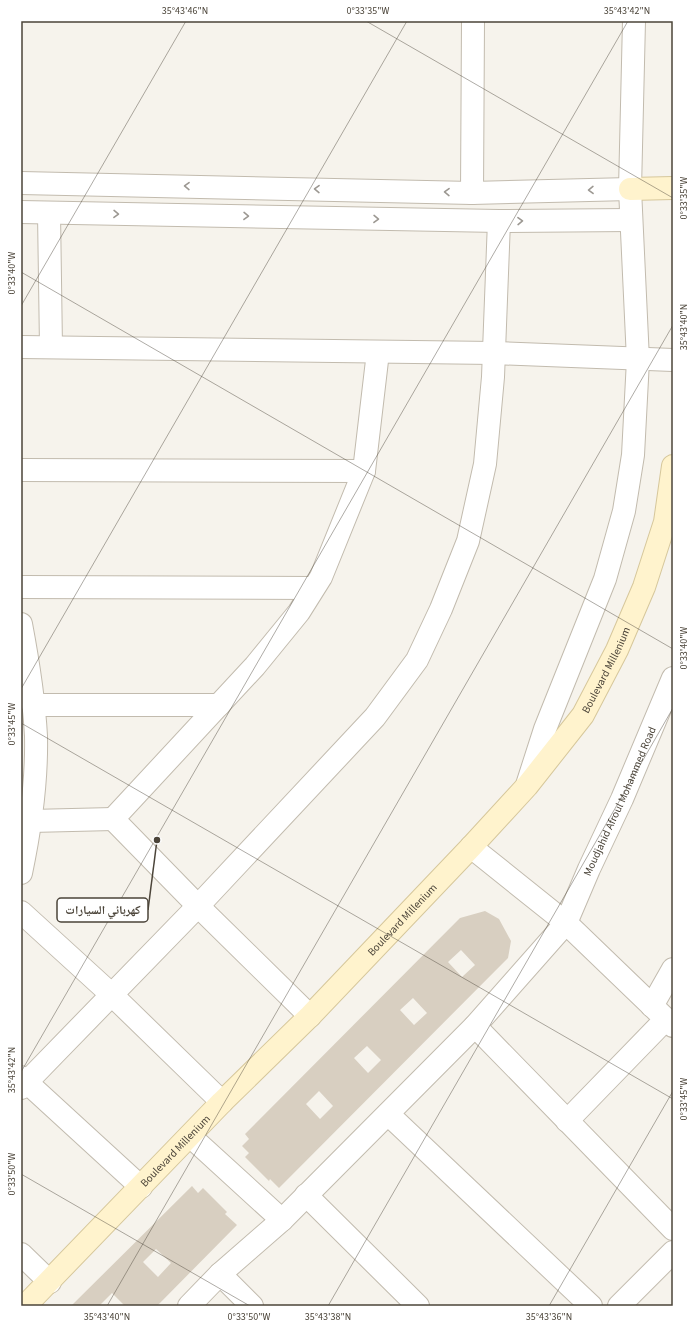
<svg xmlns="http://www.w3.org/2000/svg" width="694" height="1327" font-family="'Source Sans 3','Noto Naskh Arabic',sans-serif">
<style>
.building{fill:#d8cfc1;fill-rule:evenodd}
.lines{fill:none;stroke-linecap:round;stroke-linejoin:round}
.street-casing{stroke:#c2bbae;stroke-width:24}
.secondary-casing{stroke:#d6c79b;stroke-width:24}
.street{stroke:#fff;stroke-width:22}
.secondary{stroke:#fff3cd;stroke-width:22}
.oneway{stroke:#9c9892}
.ticks{fill:none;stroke:#4b4439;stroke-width:1;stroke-opacity:0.45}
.labels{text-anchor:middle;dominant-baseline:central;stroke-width:4;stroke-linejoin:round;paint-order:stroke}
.street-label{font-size:11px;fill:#4b4439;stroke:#fff}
.leader{fill:none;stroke:#4b4439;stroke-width:1.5}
.callout-dot{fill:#4b4439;stroke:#fff;stroke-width:1.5}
.callout{fill:#fff;stroke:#4b4439;stroke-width:1.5}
.callout-label{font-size:12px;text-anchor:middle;font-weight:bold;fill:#4b4439}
.neatline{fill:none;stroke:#4b4439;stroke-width:1.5}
.ticks-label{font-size:10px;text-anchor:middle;fill:#4b4439}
</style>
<rect width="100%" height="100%" fill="#f6f3ec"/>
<path class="building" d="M 485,911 L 499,919 L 511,941 L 508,958 L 279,1188 L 270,1179 L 269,1181 L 245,1157 L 249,1153 L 242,1146 L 249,1139 L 245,1134 L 460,918 ZM 461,950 L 475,965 L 462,977 L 448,962 ZM 413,998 L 427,1013 L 414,1025 L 400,1010 ZM 367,1046 L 381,1060 L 368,1073 L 354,1058 ZM 319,1091 L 333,1106 L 320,1119 L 306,1104 Z
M 192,1186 L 198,1193 L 203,1188 L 227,1212 L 225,1214 L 237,1225 L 157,1306 L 125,1306 L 112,1293 L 99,1306 L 71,1306 ZM 156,1249 L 171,1263 L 158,1277 L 143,1262 Z"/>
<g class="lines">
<defs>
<g id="street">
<path d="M 21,183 L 472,193 L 630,189"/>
<path d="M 472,193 L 473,21"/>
<path d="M 21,212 L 499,221 L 630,220"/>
<path d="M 49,213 L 51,347"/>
<path d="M 21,347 L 494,353 L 673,360"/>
<path d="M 21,470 L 364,471"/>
<path d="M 21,587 L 313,588"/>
<path d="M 21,624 C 28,661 34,699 36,736 C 37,781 30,830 21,873"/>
<path d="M 33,705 L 219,705"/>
<path d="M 527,785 L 545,729 L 605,579 L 624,511 L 633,455 L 638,360 L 630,189 L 634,21"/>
<path d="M 31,821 L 113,819"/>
<path d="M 471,847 L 566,923 L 673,1026"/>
<path d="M 21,912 L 112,995 L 222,1102"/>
<path d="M 652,1006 L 673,969"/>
<path d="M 310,1016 L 198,906 L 113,819 L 255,666 L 299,612 L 321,577 L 364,471 L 378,352"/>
<path d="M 475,1026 L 673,1229"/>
<path d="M 21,1077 L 141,1187"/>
<path d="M 21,1088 L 198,906 L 375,717 L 417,660 L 441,609 L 468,541 L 485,464 L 493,377 L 499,221"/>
<path d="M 388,1114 L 591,1306"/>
<path d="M 567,1121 L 666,1019"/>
<path d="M 190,1136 L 282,1220"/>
<path d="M 306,1195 L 418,1306"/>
<path d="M 21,1254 L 50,1282"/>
<path d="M 220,1274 L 252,1306"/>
<path id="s1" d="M 189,1306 L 220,1274 L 282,1220 L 475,1026 L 566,923 L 589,869 L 622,799 L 673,678"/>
<path d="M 619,1306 L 673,1252"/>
</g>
<g id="secondary">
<path d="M 630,189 L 673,188"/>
<path id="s2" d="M 25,1306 L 222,1102 L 310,1016 L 471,847 L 527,786 L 583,715 L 617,650 L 644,587 L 665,522 L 673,466"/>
</g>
</defs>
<use href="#street" class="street-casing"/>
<use href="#secondary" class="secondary-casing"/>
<use href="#street" class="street"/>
<use href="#secondary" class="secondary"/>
</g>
<defs><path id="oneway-chevron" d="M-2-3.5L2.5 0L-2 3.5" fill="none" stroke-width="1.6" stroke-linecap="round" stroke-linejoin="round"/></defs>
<g class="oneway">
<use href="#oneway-chevron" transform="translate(187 186) rotate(-179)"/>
<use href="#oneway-chevron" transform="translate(317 189) rotate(-179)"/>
<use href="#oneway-chevron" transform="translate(591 190) rotate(179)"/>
<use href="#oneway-chevron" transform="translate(447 192) rotate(-179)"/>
<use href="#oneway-chevron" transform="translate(116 214) rotate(1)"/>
<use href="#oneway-chevron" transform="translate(246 216) rotate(1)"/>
<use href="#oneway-chevron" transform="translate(376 219) rotate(1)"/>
<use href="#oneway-chevron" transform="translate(520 221) rotate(-1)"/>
</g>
<path class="ticks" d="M 366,21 L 673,198M 21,272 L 673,649M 21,306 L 186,21M 21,689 L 407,21M 21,723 L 673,1099M 21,1072 L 628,21M 21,1174 L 250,1306M 107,1306 L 673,325M 328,1306 L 673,708M 549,1306 L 673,1091"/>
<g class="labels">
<g class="street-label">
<text stroke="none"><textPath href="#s2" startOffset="864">Boulevard Millenium</textPath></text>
<text stroke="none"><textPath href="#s1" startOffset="671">Moudjahid Afroul Mohammed Road</textPath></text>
<text stroke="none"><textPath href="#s2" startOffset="540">Boulevard Millenium</textPath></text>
<text stroke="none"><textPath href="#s2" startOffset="216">Boulevard Millenium</textPath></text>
</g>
</g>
<path class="leader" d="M157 840L148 910"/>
<circle class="callout-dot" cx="157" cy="840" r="4"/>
<rect class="callout" x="57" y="898" width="91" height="24" rx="4"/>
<g class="callout-label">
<text x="103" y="914">كهربائي السيارات</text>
</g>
<rect width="694" height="1327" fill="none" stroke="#ffffff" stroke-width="44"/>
<rect x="22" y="22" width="650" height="1283" class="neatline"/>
<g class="ticks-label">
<text x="185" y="14">35°43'46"N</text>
<text x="368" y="14">0°33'35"W</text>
<text x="627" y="14">35°43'42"N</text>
<text transform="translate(683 198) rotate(-90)" y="4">0°33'35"W</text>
<text transform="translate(11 273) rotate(-90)" y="4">0°33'40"W</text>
<text transform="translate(683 327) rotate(-90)" y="4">35°43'40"N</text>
<text transform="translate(683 648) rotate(-90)" y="4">0°33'40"W</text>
<text transform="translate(11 724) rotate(-90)" y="4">0°33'45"W</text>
<text transform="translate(11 1070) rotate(-90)" y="4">35°43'42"N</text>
<text transform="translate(683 1099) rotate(-90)" y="4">0°33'45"W</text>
<text transform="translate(11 1174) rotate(-90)" y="4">0°33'50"W</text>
<text x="107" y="1320">35°43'40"N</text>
<text x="249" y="1320">0°33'50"W</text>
<text x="328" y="1320">35°43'38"N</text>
<text x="549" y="1320">35°43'36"N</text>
</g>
</svg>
